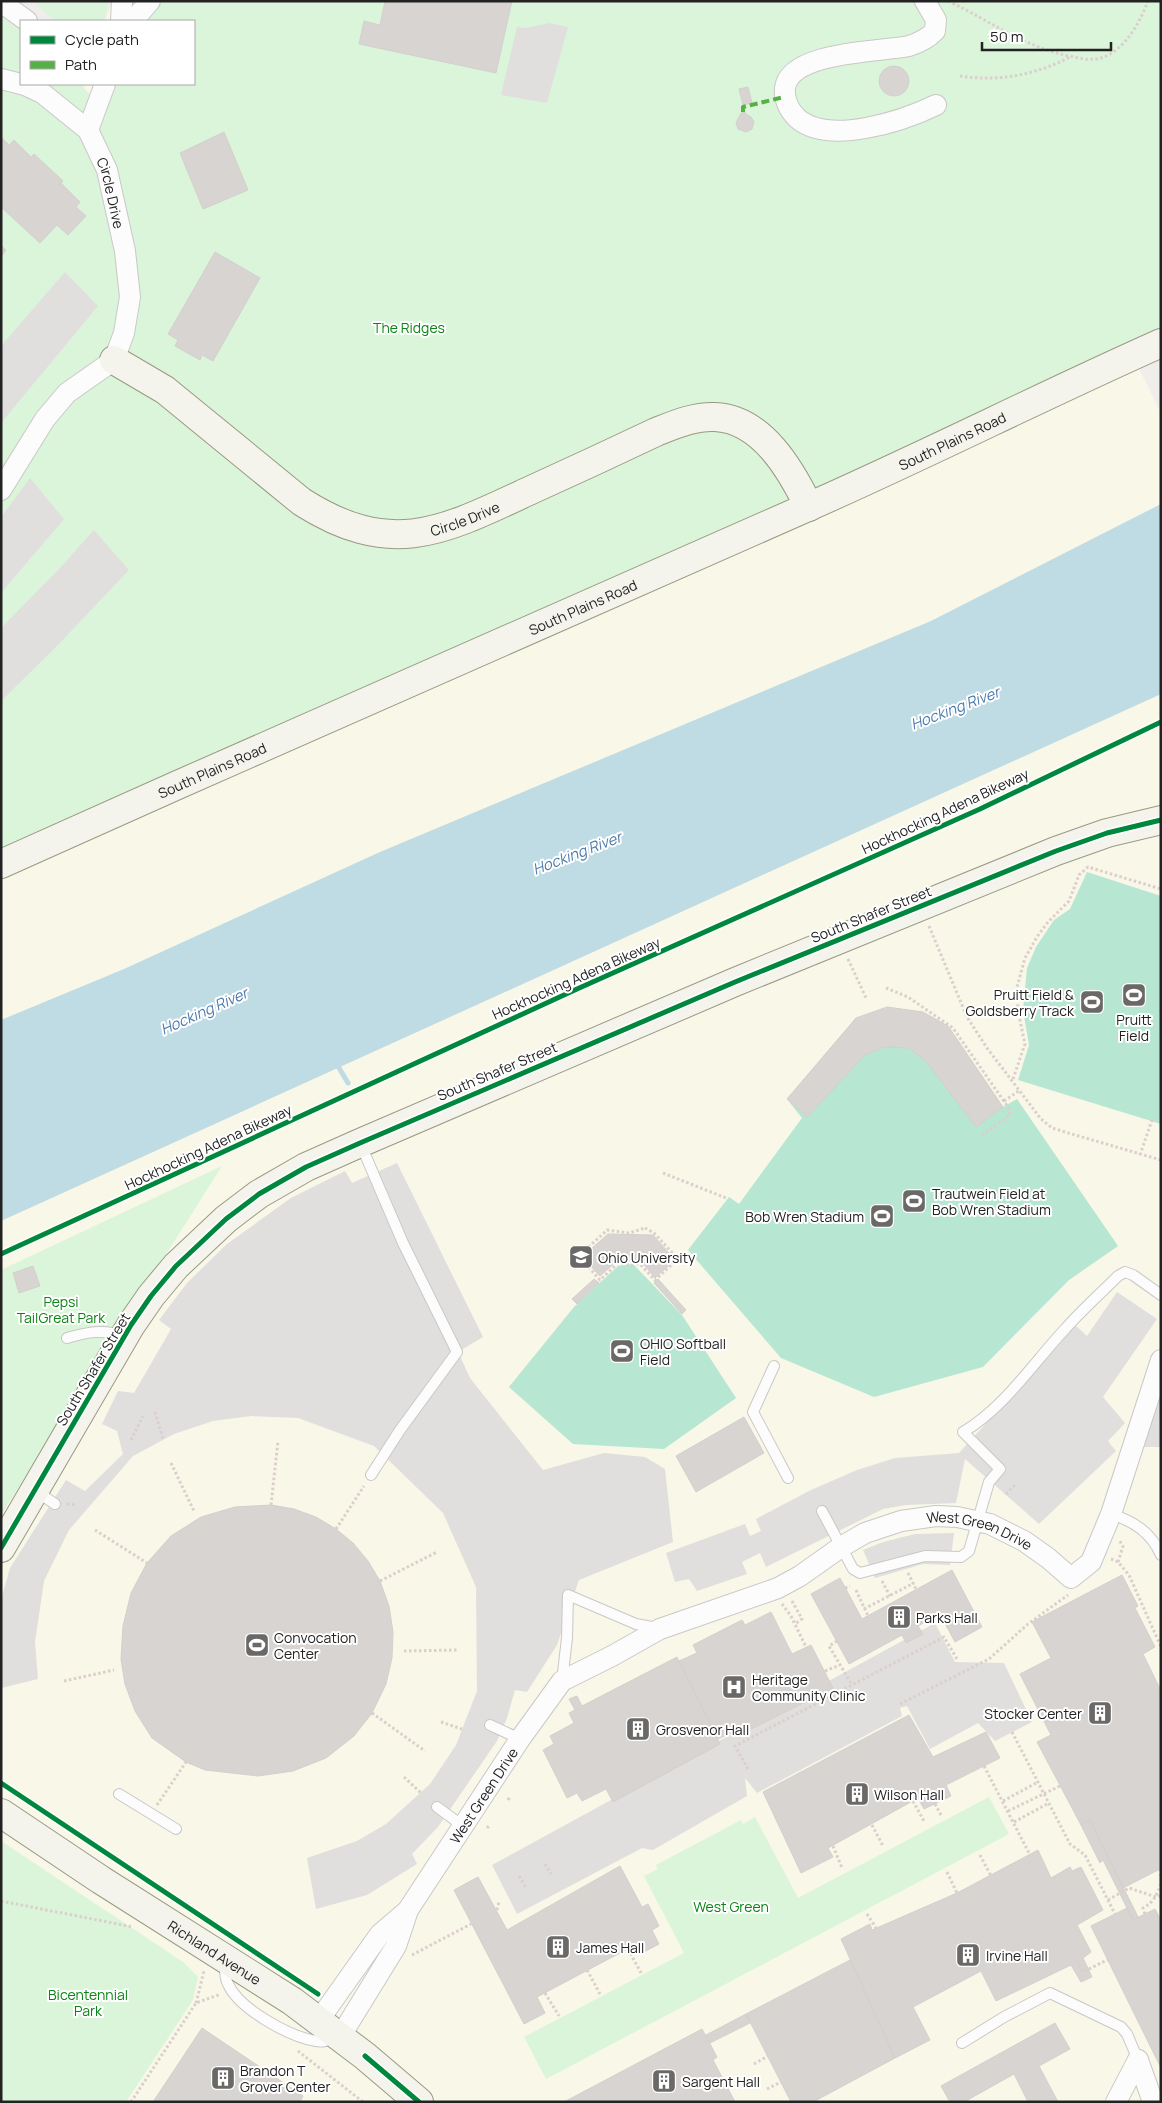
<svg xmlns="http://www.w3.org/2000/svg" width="1162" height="2103" font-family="Manrope,sans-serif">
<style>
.education{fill:#f8f7e8}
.park{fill:#daf5da}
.pitch{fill:#b7e6d2}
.parking{fill:#e0dfde}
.water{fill:#bfdbe3}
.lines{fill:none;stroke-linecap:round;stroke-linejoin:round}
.stream{stroke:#bfdbe3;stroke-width:5}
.building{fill:#d7d4d2;stroke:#d3d0cc}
.lane-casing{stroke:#c9c8c7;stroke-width:12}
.street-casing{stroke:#c9c8c7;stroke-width:22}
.secondary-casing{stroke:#999a82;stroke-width:30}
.path{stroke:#dccecd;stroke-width:3;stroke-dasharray:2.5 2.5;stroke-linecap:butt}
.lane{stroke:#fdfcfc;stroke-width:10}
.street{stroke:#fdfcfc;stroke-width:20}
.secondary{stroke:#f4f4ed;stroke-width:28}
.path-bridge{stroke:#dccecd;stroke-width:3;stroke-dasharray:2.5 2.5;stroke-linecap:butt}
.quiet{stroke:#55b145;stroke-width:4;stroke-dasharray:8 4;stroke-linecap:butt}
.cycleway-casing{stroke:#fff;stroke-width:8}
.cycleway{stroke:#00873e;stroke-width:5}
.labels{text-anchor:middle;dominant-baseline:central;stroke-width:4;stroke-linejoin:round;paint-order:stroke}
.street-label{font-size:14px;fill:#222;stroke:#fff}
.park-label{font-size:14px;fill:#0c8416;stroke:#fff}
.poi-label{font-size:14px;fill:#222;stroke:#fff;text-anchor:start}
.water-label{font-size:15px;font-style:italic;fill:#4a7aab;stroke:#fff}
</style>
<rect width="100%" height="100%" fill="#f0eeeb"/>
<path class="education" d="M 112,1 L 965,1 L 1008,104 L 1161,413 L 1161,2102 L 1,2102 L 1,24 L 21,84 L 83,90 L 85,84 L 194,84 L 194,21 L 105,21 Z"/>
<path class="park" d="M 32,1 L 109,1 L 104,21 L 55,21 Z
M 122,1 L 1161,1 L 1161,343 L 1,864 L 1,16 L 21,31 L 21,84 L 80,84 L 90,95 L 98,84 L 194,84 L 194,21 L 121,21 Z
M 222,1166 L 1,1515 L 1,1270 Z
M 989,1797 L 1009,1834 L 546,2079 L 524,2037 L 684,1953 L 644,1876 L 658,1869 L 656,1865 L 741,1820 L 743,1824 L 755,1817 L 798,1898 Z
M 1,1841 L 183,1962 L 198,1977 L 193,2000 L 126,2102 L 1,2102 Z"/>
<path class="pitch" d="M 1087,872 L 1161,896 L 1161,1124 L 1018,1080 L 1029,1045 L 1023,1010 L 1027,968 L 1036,947 L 1054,920 L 1070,909 Z
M 856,1018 L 948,1026 L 1003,1107 L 1017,1099 L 1118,1246 L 1069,1280 L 983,1367 L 874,1397 L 781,1358 L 688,1250 L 729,1197 L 739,1204 L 802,1118 L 787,1099 Z
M 633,1264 L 682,1315 L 736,1398 L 664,1449 L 573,1444 L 509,1387 L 574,1307 L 618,1266 Z"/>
<path class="parking" d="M 549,23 L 568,27 L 547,103 L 501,95 L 517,27 L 526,28 Z
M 65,272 L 98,306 L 1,423 L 1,346 Z
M 30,478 L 64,519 L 1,593 L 1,517 Z
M 94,530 L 129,570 L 56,647 L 1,701 L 1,628 L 60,568 Z
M 397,1163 L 483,1337 L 458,1352 L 470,1378 L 543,1470 L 604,1453 L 645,1457 L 665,1469 L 673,1542 L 579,1580 L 557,1645 L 527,1692 L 515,1690 L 507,1718 L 497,1741 L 438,1827 L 412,1854 L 417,1864 L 367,1895 L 316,1909 L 307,1858 L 357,1841 L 386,1824 L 430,1784 L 456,1745 L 477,1691 L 476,1587 L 443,1513 L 374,1446 L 298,1418 L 251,1416 L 213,1421 L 174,1434 L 133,1456 L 69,1530 L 44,1581 L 35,1642 L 38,1679 L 1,1688 L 1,1600 L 10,1568 L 66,1480 L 85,1491 L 123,1454 L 117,1431 L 102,1424 L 118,1391 L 134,1393 L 171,1329 L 159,1320 L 187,1283 L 227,1244 L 291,1198 L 345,1171 L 352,1183 Z
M 1117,1292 L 1157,1319 L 1103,1397 L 1125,1423 L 1108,1441 L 1116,1451 L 1039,1524 L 965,1459 L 956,1503 L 906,1505 L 883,1509 L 766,1567 L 760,1553 L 742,1562 L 747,1574 L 697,1591 L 689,1579 L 675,1582 L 666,1553 L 745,1524 L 750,1536 L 761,1531 L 756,1519 L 811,1490 L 857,1470 L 895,1458 L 959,1453 L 1075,1325 L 1087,1336 Z
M 1161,1371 L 1161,1447 L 1143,1447 Z
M 954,1533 L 950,1565 L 923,1564 L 875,1578 L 863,1550 L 883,1542 L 915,1534 Z
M 935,1623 L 955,1662 L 1004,1663 L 1032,1722 L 995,1741 L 978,1723 L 930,1749 L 907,1706 L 900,1708 L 902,1716 L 757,1793 L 745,1778 L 747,1796 L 653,1850 L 642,1848 L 517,1914 L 492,1865 Z"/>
<path class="water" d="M 1161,504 L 1161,694 L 1,1221 L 1,1020 L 124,969 L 380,852 L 931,621 Z"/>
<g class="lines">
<path class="stream" d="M 335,1061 L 348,1083"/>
</g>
<path class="building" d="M 385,1 L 512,1 L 496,73 L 359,44 L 364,21 L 380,25 Z
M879 81a15 15 0 1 1 30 0a15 15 0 1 1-30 0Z
M 748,87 L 752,103 L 743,105 L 739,89 Z
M 745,112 L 746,114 L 751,117 L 754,122 L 752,129 L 746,132 L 738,129 L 736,123 L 741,113 Z
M 224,132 L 248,190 L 203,209 L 180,153 Z
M 1,137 L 9,145 L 14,140 L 31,157 L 34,154 L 63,181 L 61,183 L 80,202 L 76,207 L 86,216 L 68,235 L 57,225 L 40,243 L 1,207 Z
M 1,246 L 6,250 L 1,257 Z
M 215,252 L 260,278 L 213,361 L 202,355 L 200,360 L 175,346 L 178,340 L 168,334 Z
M 887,1007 L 923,1012 L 948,1026 L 1003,1107 L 976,1127 L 925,1060 L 908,1048 L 884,1047 L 865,1055 L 807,1117 L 787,1099 L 856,1018 Z
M 608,1234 L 653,1235 L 675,1260 L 655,1278 L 642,1262 L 618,1260 L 600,1276 L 582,1257 Z
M 33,1266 L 40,1286 L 19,1293 L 13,1273 Z
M 594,1279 L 599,1283 L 577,1304 L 572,1299 Z
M 658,1279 L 686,1310 L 682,1314 L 654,1283 Z
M 744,1417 L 764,1453 L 696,1492 L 676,1456 Z
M 271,1505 L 294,1509 L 316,1517 L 336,1529 L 353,1543 L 368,1561 L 380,1581 L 389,1606 L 393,1632 L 392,1658 L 386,1684 L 372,1713 L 354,1736 L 326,1758 L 293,1771 L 258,1776 L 205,1770 L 186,1762 L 152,1738 L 135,1711 L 125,1684 L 121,1659 L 123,1626 L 131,1593 L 147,1563 L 171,1536 L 201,1517 L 235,1507 Z
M 952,1570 L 982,1627 L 955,1642 L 940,1614 L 918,1626 L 923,1634 L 906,1643 L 902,1635 L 849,1664 L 811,1594 L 840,1578 L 862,1619 Z
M 1122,1575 L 1138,1606 L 1135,1608 L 1155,1647 L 1143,1654 L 1161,1691 L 1161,1871 L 1160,1869 L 1123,1888 L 1090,1820 L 1081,1825 L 1037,1742 L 1051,1735 L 1020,1674 L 1051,1658 L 1032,1622 Z
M 771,1612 L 792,1654 L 811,1645 L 833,1688 L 737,1736 L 735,1731 L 718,1739 L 679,1661 L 697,1653 L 693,1645 L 742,1620 L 745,1625 Z
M 677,1657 L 720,1744 L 613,1802 L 606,1789 L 582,1801 L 577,1793 L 567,1798 L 543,1750 L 554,1744 L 550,1736 L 574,1723 L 569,1713 L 575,1710 L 569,1699 L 577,1696 L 582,1706 Z
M 909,1715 L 933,1757 L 986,1732 L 1000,1758 L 946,1785 L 951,1796 L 924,1809 L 918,1798 L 828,1848 L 833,1857 L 801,1873 L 763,1792 Z
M 1090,1820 L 1138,1917 L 1133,1920 L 1103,1860 L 1100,1863 L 1081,1825 Z
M 1038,1850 L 1051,1878 L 1070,1867 L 1072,1871 L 1081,1867 L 1103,1910 L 1077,1925 L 1091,1952 L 1083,1958 L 1092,1977 L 1081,1982 L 1071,1965 L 996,2001 L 981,1971 L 913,2007 L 930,2040 L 895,2058 L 841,1939 L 870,1924 L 872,1930 L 957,1893 Z
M 620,1866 L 642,1907 L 648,1904 L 659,1926 L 652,1930 L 659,1944 L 640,1954 L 635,1945 L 537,1997 L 545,2013 L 524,2024 L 454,1890 L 478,1877 L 507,1930 Z
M 1127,1908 L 1133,1920 L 1155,1909 L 1161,1920 L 1161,2068 L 1091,1926 Z
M 850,1960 L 895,2058 L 813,2102 L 791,2102 L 746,2014 Z
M 746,2014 L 750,2023 L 710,2043 L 706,2035 Z
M 1055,2023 L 1070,2049 L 1039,2066 L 1058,2102 L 1028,2102 L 1014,2074 L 964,2102 L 950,2102 L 941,2086 Z
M 202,2028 L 303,2096 L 300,2102 L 153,2102 Z
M 702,2029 L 717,2057 L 713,2060 L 735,2102 L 564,2102 Z"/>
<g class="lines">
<defs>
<path id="lane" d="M 361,1145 L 403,1243 L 457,1352 L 400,1430 L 371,1475
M 67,1338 C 87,1332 103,1329 124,1336
M 774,1366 L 753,1412 L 788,1478
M 36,1491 L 55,1504
M 822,1511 L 853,1569 L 860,1573 L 925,1556 L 961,1557 L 969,1551 L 989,1482 L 1000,1469 L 963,1432 C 1004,1408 1034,1362 1066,1328 C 1082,1310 1101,1293 1118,1276 L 1125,1272 L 1133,1275 L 1161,1295
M 1111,1514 C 1133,1521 1151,1532 1161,1555
M 562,1681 L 567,1638 L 568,1595 L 636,1624 L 657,1628
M 490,1725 L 520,1739
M 119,1794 L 176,1829
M 437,1807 L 463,1826
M 225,1961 C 225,1969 224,1977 228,1984 C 239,2009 290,2037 316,2041 C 323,2043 329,2040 335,2038
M 962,2043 L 1004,2017 L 1050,1993 L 1121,2027 L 1127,2034 L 1138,2060"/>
<g id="street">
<path d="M 925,1 L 936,20 L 935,31 C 928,38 919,43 909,46 C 881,52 790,51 785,88 C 784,100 788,109 797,118 C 828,146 903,121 936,105"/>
<path d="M 1,2 L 27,21"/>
<path d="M 121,21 L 122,1"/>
<path d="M 133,21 L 150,1"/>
<path id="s1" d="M 1,79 L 25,85 L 42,93 L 88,130 L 107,170 L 125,251 L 130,297 L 124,333 L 114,360 L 67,393 L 45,419 L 1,490"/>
<path d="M 88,130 L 105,84"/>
<path d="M 319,2020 L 380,1934 L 407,1911"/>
<path id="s2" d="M 340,2037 L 396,1946 L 408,1910 L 520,1739 L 562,1681 L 612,1656 L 660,1629 L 778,1588 L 800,1576 L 841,1547 L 865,1533 L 901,1521 L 936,1516 L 957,1517 L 990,1524 L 1024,1541 L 1048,1558 L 1071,1578 L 1091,1562 L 1111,1514 L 1161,1360"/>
<path d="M 1138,2060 L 1153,2102"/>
<path d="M 1116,2102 L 1138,2060"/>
</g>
<g id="secondary">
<path id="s3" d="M 114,360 L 165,390 L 302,502 C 392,559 443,531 531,490 C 573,471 614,452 656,432 C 674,425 694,416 715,417 C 762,419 791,470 809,507"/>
<path id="s4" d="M 1,864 C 269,743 539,627 808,507 C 926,455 1042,396 1161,343"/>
<path d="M 1,1548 L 131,1325 L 151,1296 L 176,1266 L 226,1219 L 259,1194 L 306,1167 L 360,1143 L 735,982 L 1056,851 L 1107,833 L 1161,820"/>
<path id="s5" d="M 1,1813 L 101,1880 L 292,2001 L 365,2056 L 419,2102"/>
</g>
</defs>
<use href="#lane" class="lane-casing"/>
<use href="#street" class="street-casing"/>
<use href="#secondary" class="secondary-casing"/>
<path class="path" d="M 948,1 C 993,22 1022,47 1074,57 C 1084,59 1094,61 1104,57 C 1126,48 1140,22 1148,1
M 960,76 C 999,82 1035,75 1070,57
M 929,926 L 967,1017 L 987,1048 L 1041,1119 L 1052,1128 L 1065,1132 L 1161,1160
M 848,959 L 867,1000
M 886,988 L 908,997 L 953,1028 L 1010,1110 L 1009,1116 L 982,1135
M 1013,1079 L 1025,1044 L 1018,1011 L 1017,987 L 1025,958 L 1037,937 L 1048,922 L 1069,901 L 1079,875 L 1088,867 L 1161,889
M 1004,1101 L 1020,1090
M 1140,1155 L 1152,1120
M 663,1173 L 726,1198
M 645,1228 L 654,1233 L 678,1259 L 655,1280 L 640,1264 L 617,1264 L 600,1280 L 579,1256 L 607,1230 L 629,1233 Z
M 155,1412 L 163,1439
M 131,1440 L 143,1416
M 171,1463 L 194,1511
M 1006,1494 L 1015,1485
M 67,1504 L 77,1505
M 271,1505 L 278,1441
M 336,1529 L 364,1486
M 95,1530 L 147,1563
M 1111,1559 L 1118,1562 L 1129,1575 L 1161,1647
M 1118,1562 L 1123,1546 L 1119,1540
M 908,1573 L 916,1589
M 380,1581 L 437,1552
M 882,1581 L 890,1596
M 845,1588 L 850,1586
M 856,1590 L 868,1616
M 792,1601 L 802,1619 L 795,1624
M 782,1604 L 791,1616 L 806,1647
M 864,1609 L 914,1583
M 837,1641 L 829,1646 L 852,1685
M 404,1651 L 458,1650
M 825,1671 L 840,1665
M 64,1681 L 114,1670
M 900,1704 L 989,1659 L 1028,1624 L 1068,1595
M 372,1713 L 425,1751
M 441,1722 L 462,1729
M 1012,1732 L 1070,1844 L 1085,1855 L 1115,1914
M 984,1766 L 1030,1855
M 748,1769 L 735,1746 L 944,1637 L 957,1659
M 404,1777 L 421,1793
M 508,1800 L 510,1797
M 913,1801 L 925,1823
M 1003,1801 L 1038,1782
M 935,1804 L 941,1815
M 157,1805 L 186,1762
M 1014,1822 L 1049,1803
M 872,1825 L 883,1846
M 487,1828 L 489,1826
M 833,1846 L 842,1868
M 980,1855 L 991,1876
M 545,1864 L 551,1874
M 1160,1869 L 1161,1882
M 947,1872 L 957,1893
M 519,1876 L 526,1888
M 1108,1900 L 1129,1888 L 1156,1897 L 1161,1896
M 1,1901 L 133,1927
M 497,1910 L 499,1902
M 867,1914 L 876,1928
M 1145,1914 L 1143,1908 C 1154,1902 1157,1895 1161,1883
M 628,1949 L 641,1973
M 412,1955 L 471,1924
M 1077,1960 L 1083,1972 L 1109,1959
M 587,1970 L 600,1994
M 545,1993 L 559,2016
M 196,2003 L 204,1971
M 298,2051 L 363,2102
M 754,2064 L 768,2056
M 767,2089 L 781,2082
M 131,2102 L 196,2003 L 221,1994"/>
<use href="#lane" class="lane"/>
<use href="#street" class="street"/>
<use href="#secondary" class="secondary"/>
<path class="path-bridge" d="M 1008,1811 L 1060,1786"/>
<path class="quiet" d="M 743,112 L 743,107 L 784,97"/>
<defs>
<path id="cycleway" d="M 1,1254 L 577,989 L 980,809 L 1161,722
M 1,1548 L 131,1325 L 151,1296 L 176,1266 L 226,1219 L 259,1194 L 306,1167 L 360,1143 L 735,982 L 1056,851 L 1107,833 L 1161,820
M 1,1783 L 318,1994
M 365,2056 L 419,2102"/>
</defs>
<use href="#cycleway" class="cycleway-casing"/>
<use href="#cycleway" class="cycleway"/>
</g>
<defs>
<symbol id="stadium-square" viewBox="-11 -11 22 22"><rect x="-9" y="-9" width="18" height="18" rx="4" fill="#6a6968" stroke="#fff"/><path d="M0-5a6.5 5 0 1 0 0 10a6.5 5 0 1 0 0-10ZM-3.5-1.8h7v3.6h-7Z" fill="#fff"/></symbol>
<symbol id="university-square" viewBox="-11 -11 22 22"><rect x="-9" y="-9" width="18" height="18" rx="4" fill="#6a6968" stroke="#fff"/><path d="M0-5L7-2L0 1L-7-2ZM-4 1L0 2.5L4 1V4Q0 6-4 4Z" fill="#fff"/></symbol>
<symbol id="building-square" viewBox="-11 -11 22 22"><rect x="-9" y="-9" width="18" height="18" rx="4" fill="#6a6968" stroke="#fff"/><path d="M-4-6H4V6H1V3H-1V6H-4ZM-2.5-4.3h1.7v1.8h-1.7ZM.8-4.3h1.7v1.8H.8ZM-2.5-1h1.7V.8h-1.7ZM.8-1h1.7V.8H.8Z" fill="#fff"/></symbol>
<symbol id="hospital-square" viewBox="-11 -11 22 22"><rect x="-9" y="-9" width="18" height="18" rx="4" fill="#6a6968" stroke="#fff"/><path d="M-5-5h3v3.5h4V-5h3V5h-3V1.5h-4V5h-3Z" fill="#fff"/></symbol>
</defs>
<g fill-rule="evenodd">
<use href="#stadium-square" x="1120" y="981" width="28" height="28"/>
<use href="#stadium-square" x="1078" y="988" width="28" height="28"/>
<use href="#stadium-square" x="900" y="1187" width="28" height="28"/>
<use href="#stadium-square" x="868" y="1202" width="28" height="28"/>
<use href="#university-square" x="567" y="1243" width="28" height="28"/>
<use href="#stadium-square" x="608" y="1337" width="28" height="28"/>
<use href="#building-square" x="885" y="1603" width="28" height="28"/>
<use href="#stadium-square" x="243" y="1631" width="28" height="28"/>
<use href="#hospital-square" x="720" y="1673" width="28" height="28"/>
<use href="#building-square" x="1086" y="1699" width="28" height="28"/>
<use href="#building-square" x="624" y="1715" width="28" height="28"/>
<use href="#building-square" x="843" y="1780" width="28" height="28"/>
<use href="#building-square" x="544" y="1933" width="28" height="28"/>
<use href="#building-square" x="954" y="1941" width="28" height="28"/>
<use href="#building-square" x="209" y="2064" width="28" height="28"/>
<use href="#building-square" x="650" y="2067" width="28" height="28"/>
</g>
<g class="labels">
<g class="street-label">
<text stroke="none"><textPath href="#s1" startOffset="170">Circle Drive</textPath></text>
<text stroke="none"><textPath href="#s4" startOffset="1041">South Plains Road</textPath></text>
<text stroke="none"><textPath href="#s3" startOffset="408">Circle Drive</textPath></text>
<text stroke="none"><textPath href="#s4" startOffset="636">South Plains Road</textPath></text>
<text stroke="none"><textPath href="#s4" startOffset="231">South Plains Road</textPath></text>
<text transform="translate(945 811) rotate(-25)">Hockhocking Adena Bikeway</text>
<text transform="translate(871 914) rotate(-22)">South Shafer Street</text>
<text transform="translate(576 978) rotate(-24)">Hockhocking Adena Bikeway</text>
<text transform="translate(497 1071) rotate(-23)">South Shafer Street</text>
<text transform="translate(208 1147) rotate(-25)">Hockhocking Adena Bikeway</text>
<text transform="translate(93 1369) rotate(-59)">South Shafer Street</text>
<text stroke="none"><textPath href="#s2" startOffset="879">West Green Drive</textPath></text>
<text stroke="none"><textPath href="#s2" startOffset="282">West Green Drive</textPath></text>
<text stroke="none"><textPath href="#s5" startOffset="255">Richland Avenue</textPath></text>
</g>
<g class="park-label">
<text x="409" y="327">The Ridges</text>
<text x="61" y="1301">Pepsi<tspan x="61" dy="16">TailGreat Park</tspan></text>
<text x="731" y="1906">West Green</text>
<text x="88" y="1994">Bicentennial<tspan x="88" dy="16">Park</tspan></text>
</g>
<g class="poi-label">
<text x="1074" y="994" text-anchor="end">Pruitt Field &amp;<tspan x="1074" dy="16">Goldsberry Track</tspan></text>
<text x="1134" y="1019" text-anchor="middle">Pruitt<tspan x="1134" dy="16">Field</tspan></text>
<text x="932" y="1193">Trautwein Field at<tspan x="932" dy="16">Bob Wren Stadium</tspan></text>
<text x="864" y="1216" text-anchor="end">Bob Wren Stadium</text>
<text x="598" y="1257">Ohio University</text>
<text x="640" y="1343">OHIO Softball<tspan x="640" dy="16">Field</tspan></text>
<text x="916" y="1617">Parks Hall</text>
<text x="274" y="1637">Convocation<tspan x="274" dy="16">Center</tspan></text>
<text x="752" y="1679">Heritage<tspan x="752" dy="16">Community Clinic</tspan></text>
<text x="1082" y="1713" text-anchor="end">Stocker Center</text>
<text x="656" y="1729">Grosvenor Hall</text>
<text x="874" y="1794">Wilson Hall</text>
<text x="576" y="1947">James Hall</text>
<text x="986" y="1955">Irvine Hall</text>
<text x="240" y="2070">Brandon T<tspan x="240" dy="16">Grover Center</tspan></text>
<text x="682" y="2081">Sargent Hall</text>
</g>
<g class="water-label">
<text transform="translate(955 708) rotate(-21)">Hocking River</text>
<text transform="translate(577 853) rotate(-21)">Hocking River</text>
<text transform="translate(204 1011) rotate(-24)">Hocking River</text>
</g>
</g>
<rect width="1162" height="2103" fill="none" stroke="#222222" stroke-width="5"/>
<rect x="20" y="20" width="175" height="65" fill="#ffffff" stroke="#a7a7a7"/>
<rect x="30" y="36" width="25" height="8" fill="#00873e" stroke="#a7a7a7"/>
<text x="65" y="45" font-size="15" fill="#222222">Cycle path</text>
<rect x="30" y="61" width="25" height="8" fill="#55b145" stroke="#a7a7a7"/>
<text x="65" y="70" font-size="15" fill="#222222">Path</text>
<path d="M982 42v8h129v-8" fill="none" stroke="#222222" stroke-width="2.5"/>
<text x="990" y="42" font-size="15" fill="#222222" stroke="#ffffff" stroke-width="4" paint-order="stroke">50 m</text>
</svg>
